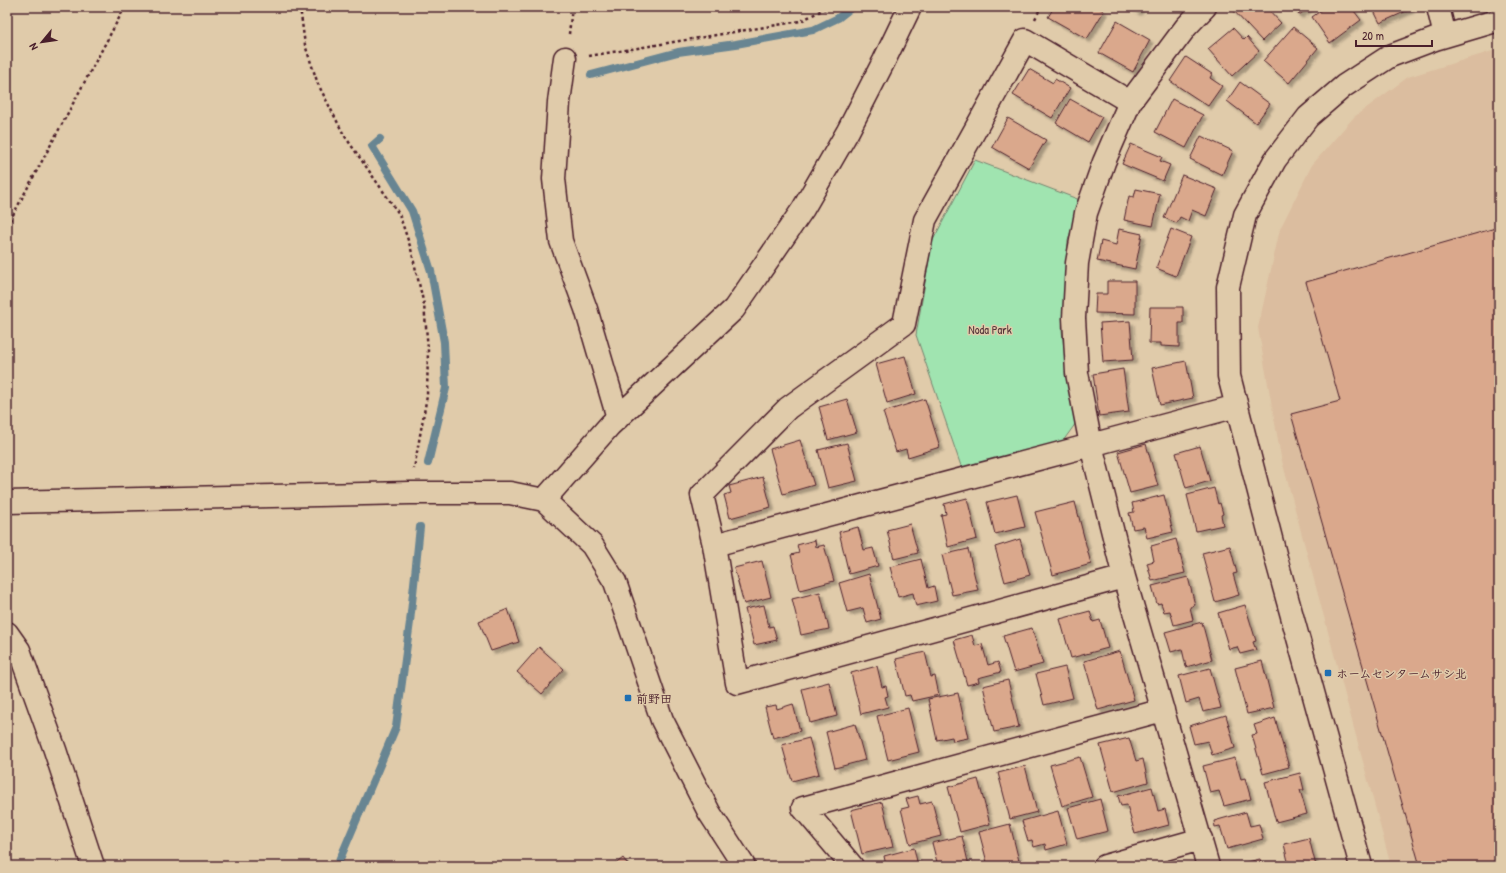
<svg xmlns="http://www.w3.org/2000/svg" width="1506" height="873" font-family="'Patrick Hand','Klee One',sans-serif">
<style>
.built{fill:#dbbd9f}
.green{fill:#a0e4b0;stroke:#75826e}
.lines{fill:none;stroke-linecap:round;stroke-linejoin:round}
.stream{stroke:#678592;stroke-width:8}
.building{fill:#daa88c;stroke:#4a1f2b;filter:url(#shadow)}
.minor-casing{stroke:#4a1f2b;stroke-width:25}
.path{stroke:#4a1f2b;stroke-width:2.5;stroke-dasharray:3 3;stroke-linecap:butt}
.minor{stroke:#e0cbaa;stroke-width:22}
.poi-dot{fill:#1f6fb2;stroke:#e0cbaa;stroke-width:1.5}
.labels{text-anchor:middle;dominant-baseline:central;stroke-width:3;stroke-linejoin:round;paint-order:stroke}
.park-label{font-size:12px;fill:#533338;stroke:#e0cbaa}
.poi-label{font-size:12px;font-weight:bold;fill:#4a1f2b;stroke:#e0cbaa;text-anchor:start}
</style>
<defs>
<filter id="shadow"><feDropShadow dx="3.5" dy="3.5" stdDeviation="1" flood-color="#0004"/></filter>
</defs>
<rect width="100%" height="100%" fill="#e0cbaa"/>
<filter id="ink" filterUnits="userSpaceOnUse"><feTurbulence type="fractalNoise" baseFrequency=".025" numOctaves="2"/><feDisplacementMap in="SourceGraphic" scale="8" xChannelSelector="R" yChannelSelector="G"/><feConvolveMatrix kernelMatrix="1 2 1 2 8 2 1 2 1" color-interpolation-filters="sRGB"/></filter>
<g filter="url(#ink)">
<path class="built" d="M 1499,49 L 1499,866 L 1391,866 L 1281,457 L 1258,328 L 1280,229 L 1312,165 L 1354,117 L 1408,77 Z"/>
<path class="green" d="M 975,160 L 1080,200 L 1068,241 L 1062,330 L 1068,388 L 1076,423 L 1063,441 L 962,469 L 916,335 L 932,242 Z"/>
<g class="lines">
<path class="stream" d="M 591,75 L 678,52 L 736,44 L 813,30 L 838,18 L 852,7
M 380,139 L 372,146 L 412,211 L 431,271 L 444,342 L 446,388 L 428,463
M 337,866 L 396,727 L 410,622 L 420,527"/>
</g>
<path class="building" d="M 1054,7 L 1097,7 L 1104,11 L 1087,39 L 1048,17 Z
M 1131,7 L 1142,7 L 1137,12 Z
M 1234,7 L 1266,7 L 1281,23 L 1262,41 L 1232,9 Z
M 1292,7 L 1310,7 L 1299,15 Z
M 1326,7 L 1351,7 L 1361,20 L 1330,43 L 1312,17 Z
M 1372,7 L 1410,7 L 1411,9 L 1380,23 Z
M 1117,21 L 1150,40 L 1133,72 L 1099,53 Z
M 1293,27 L 1318,48 L 1289,83 L 1263,61 Z
M 1233,28 L 1244,40 L 1247,37 L 1259,51 L 1232,76 L 1208,49 Z
M 1186,57 L 1212,74 L 1210,78 L 1222,86 L 1208,106 L 1170,81 Z
M 1029,69 L 1053,83 L 1055,79 L 1070,88 L 1052,118 L 1013,95 Z
M 1240,82 L 1270,104 L 1256,123 L 1227,101 Z
M 1070,99 L 1102,117 L 1088,142 L 1056,123 Z
M 1172,99 L 1203,115 L 1186,148 L 1155,132 Z
M 1008,118 L 1046,140 L 1029,168 L 992,147 Z
M 1201,136 L 1233,151 L 1222,175 L 1190,159 Z
M 1131,144 L 1162,157 L 1160,161 L 1170,165 L 1163,181 L 1122,164 Z
M 1182,175 L 1217,189 L 1206,216 L 1192,210 L 1188,221 L 1180,217 L 1177,223 L 1164,218 Z
M 1136,189 L 1160,194 L 1153,226 L 1124,220 L 1129,196 L 1134,197 Z
M 1499,227 L 1499,866 L 1420,866 L 1291,414 L 1340,401 L 1306,282 Z
M 1119,229 L 1142,234 L 1135,269 L 1097,261 L 1101,241 L 1116,245 Z
M 1171,229 L 1191,237 L 1176,276 L 1156,268 Z
M 1107,281 L 1135,281 L 1135,314 L 1095,313 L 1096,294 L 1107,294 Z
M 1150,307 L 1183,307 L 1183,323 L 1179,323 L 1179,347 L 1161,346 L 1161,343 L 1149,343 Z
M 1130,321 L 1133,360 L 1103,362 L 1100,323 Z
M 905,356 L 916,394 L 887,403 L 876,364 Z
M 1186,361 L 1193,398 L 1160,405 L 1152,368 Z
M 1123,369 L 1129,412 L 1099,416 L 1093,374 Z
M 847,399 L 857,432 L 828,440 L 819,407 Z
M 925,399 L 940,447 L 908,457 L 906,449 L 896,452 L 883,412 Z
M 800,440 L 814,485 L 783,494 L 770,449 Z
M 847,443 L 857,481 L 828,488 L 818,450 Z
M 1146,444 L 1158,486 L 1130,493 L 1118,452 Z
M 1200,446 L 1210,481 L 1186,488 L 1176,453 Z
M 763,477 L 771,507 L 730,518 L 724,495 L 731,493 L 729,486 Z
M 1214,488 L 1218,504 L 1220,503 L 1223,514 L 1221,515 L 1223,525 L 1196,531 L 1187,495 Z
M 1017,495 L 1025,527 L 995,534 L 987,502 Z
M 1164,495 L 1173,532 L 1147,538 L 1144,527 L 1133,529 L 1129,513 L 1134,512 L 1132,503 Z
M 967,498 L 977,539 L 948,547 L 941,515 L 946,514 L 944,504 Z
M 1075,502 L 1091,564 L 1053,575 L 1035,512 Z
M 910,524 L 918,553 L 894,559 L 887,530 Z
M 858,527 L 864,550 L 873,548 L 878,566 L 849,574 L 839,532 Z
M 1020,539 L 1030,575 L 1005,582 L 995,547 Z
M 1176,539 L 1185,573 L 1152,581 L 1147,563 L 1154,561 L 1151,546 Z
M 815,540 L 816,547 L 824,545 L 834,581 L 800,590 L 791,555 L 799,553 L 797,545 Z
M 1230,546 L 1237,573 L 1233,574 L 1239,595 L 1215,602 L 1202,553 Z
M 968,549 L 978,590 L 952,595 L 942,555 Z
M 921,559 L 928,588 L 934,586 L 937,601 L 916,606 L 913,593 L 898,597 L 890,567 Z
M 762,561 L 771,597 L 744,604 L 734,568 Z
M 869,574 L 881,619 L 867,623 L 863,608 L 847,612 L 839,583 Z
M 1188,577 L 1195,605 L 1190,607 L 1193,620 L 1174,625 L 1170,611 L 1164,612 L 1161,603 L 1157,604 L 1152,586 Z
M 820,592 L 829,629 L 801,635 L 792,599 Z
M 764,605 L 769,627 L 773,626 L 777,640 L 754,645 L 745,609 Z
M 1245,605 L 1256,641 L 1253,642 L 1256,650 L 1240,654 L 1237,647 L 1229,649 L 1218,613 Z
M 508,609 L 519,642 L 491,651 L 479,621 Z
M 1090,611 L 1093,622 L 1100,620 L 1108,648 L 1071,658 L 1060,619 Z
M 1202,622 L 1212,660 L 1186,667 L 1182,649 L 1171,652 L 1165,632 Z
M 1032,628 L 1043,664 L 1014,672 L 1003,636 Z
M 972,635 L 975,646 L 982,644 L 988,665 L 998,662 L 1001,672 L 978,678 L 979,682 L 967,685 L 954,640 Z
M 539,647 L 564,669 L 542,694 L 517,672 Z
M 1120,651 L 1134,700 L 1098,710 L 1084,661 Z
M 925,652 L 931,677 L 935,676 L 939,695 L 912,701 L 910,695 L 905,696 L 896,659 Z
M 1262,661 L 1274,708 L 1247,714 L 1235,668 Z
M 877,666 L 882,687 L 886,686 L 888,696 L 885,697 L 888,707 L 861,714 L 851,673 Z
M 1065,667 L 1073,698 L 1044,705 L 1036,674 Z
M 1210,668 L 1221,708 L 1203,712 L 1199,699 L 1186,703 L 1179,676 Z
M 1008,680 L 1019,727 L 994,732 L 983,686 Z
M 829,682 L 837,716 L 810,723 L 802,689 Z
M 958,693 L 968,738 L 953,741 L 952,737 L 937,740 L 928,699 Z
M 793,704 L 800,731 L 773,738 L 765,707 L 776,705 L 777,709 Z
M 908,708 L 919,752 L 888,760 L 877,716 Z
M 1226,715 L 1235,748 L 1212,755 L 1208,741 L 1194,744 L 1189,726 Z
M 1275,718 L 1289,767 L 1263,774 L 1252,735 L 1257,734 L 1254,725 Z
M 855,724 L 865,760 L 835,768 L 826,732 Z
M 809,738 L 819,774 L 792,781 L 782,745 Z
M 1129,738 L 1136,761 L 1143,759 L 1148,782 L 1113,792 L 1100,745 Z
M 1080,757 L 1092,797 L 1062,806 L 1050,765 Z
M 1235,758 L 1241,779 L 1245,778 L 1251,799 L 1224,806 L 1219,791 L 1210,793 L 1203,766 Z
M 1025,766 L 1037,812 L 1010,819 L 998,773 Z
M 1300,773 L 1304,790 L 1300,790 L 1307,814 L 1276,822 L 1265,782 Z
M 978,779 L 990,824 L 960,832 L 948,787 Z
M 1152,787 L 1158,811 L 1165,809 L 1169,825 L 1135,834 L 1127,805 L 1121,806 L 1118,796 Z
M 918,796 L 920,804 L 932,801 L 941,836 L 910,844 L 901,809 L 909,807 L 906,799 Z
M 1100,799 L 1108,831 L 1077,839 L 1068,808 Z
M 882,802 L 893,847 L 862,854 L 851,810 Z
M 1058,811 L 1067,844 L 1046,850 L 1045,844 L 1034,847 L 1032,840 L 1028,841 L 1022,821 Z
M 1246,812 L 1250,826 L 1259,824 L 1263,839 L 1227,849 L 1220,826 L 1215,827 L 1214,821 Z
M 1010,824 L 1019,861 L 998,866 L 988,866 L 979,832 Z
M 962,836 L 969,866 L 938,866 L 932,843 Z
M 1309,838 L 1316,866 L 1289,866 L 1284,844 Z
M 914,848 L 918,866 L 886,866 L 884,856 Z
M 623,858 L 629,866 L 613,866 Z
M 1260,859 L 1262,866 L 1240,866 L 1239,864 Z"/>
<g class="lines">
<defs>
<path id="minor" d="M 1438,7 L 1445,36
M 565,58 L 559,102 L 554,179 L 561,241 L 586,309 L 618,418
M 1130,102 L 1025,40 L 925,220 L 904,324 L 788,408 L 702,495 L 714,545 L 737,683 L 1124,577 L 1091,445 L 1237,406
M 544,500 L 610,425 L 734,309 L 803,209 L 848,131 L 884,61 L 910,7
M 7,502 L 410,493 L 510,493 L 544,500 L 592,545 L 615,582 L 662,720 L 709,812 L 744,866
M 714,545 L 1091,445 L 1077,373 L 1074,318 L 1077,263 L 1086,213 L 1104,162 L 1130,102 L 1186,27 L 1205,7
M 1124,577 L 1208,866
M 7,633 L 19,650 L 55,750 L 93,866
M 852,866 L 803,808 L 1163,710
M 1105,866 L 1201,839
M 1361,866 L 1276,558 L 1229,376 L 1228,287 L 1245,215 L 1275,160 L 1308,117 L 1344,86 L 1390,56 L 1435,39 L 1499,20"/>
</defs>
<use href="#minor" class="minor-casing"/>
<path class="path" d="M 300,7 L 305,45 L 318,84 L 344,135 L 399,214 L 411,249 L 424,305 L 428,349 L 427,396 L 414,469
M 1035,19 L 1041,7
M 569,34 L 572,7
M 589,56 L 801,21 L 828,7
M 7,226 L 125,7"/>
<use href="#minor" class="minor"/>
</g>
</g>
<g class="poi-dot">
<rect x="1324" y="669" width="8" height="8" rx="2"/>
<rect x="624" y="694" width="8" height="8" rx="2"/>
</g>
<g class="labels">
<g class="park-label">
<text x="990" y="329">Noda Park</text>
</g>
<g class="poi-label">
<text x="1336" y="673">ホームセンタームサシ北</text>
<text x="636" y="698">前野田</text>
</g>
</g>
<rect width="1506" height="873" fill="none" stroke="#e0cbaa" stroke-width="24"/>
<rect x="12" y="12" width="1482" height="849" fill="none" stroke="#4a1f2b" stroke-width="1.5" filter="url(#ink)"/>
<g transform="translate(42 42) rotate(241)" stroke="#e0cbaa" stroke-width="3" paint-order="stroke">
<path d="M0-3L7 15L0 10L-7 15Z" fill="#4a1f2b"/>
<text y="-6" font-size="11" font-weight="bold" text-anchor="middle" fill="#4a1f2b">N</text>
</g>
<path d="M1356 40v6h76v-6" fill="none" stroke="#4a1f2b" stroke-width="2"/>
<text x="1362" y="40" font-size="12" fill="#4a1f2b" stroke="#e0cbaa" stroke-width="3" paint-order="stroke">20 m</text>
</svg>
